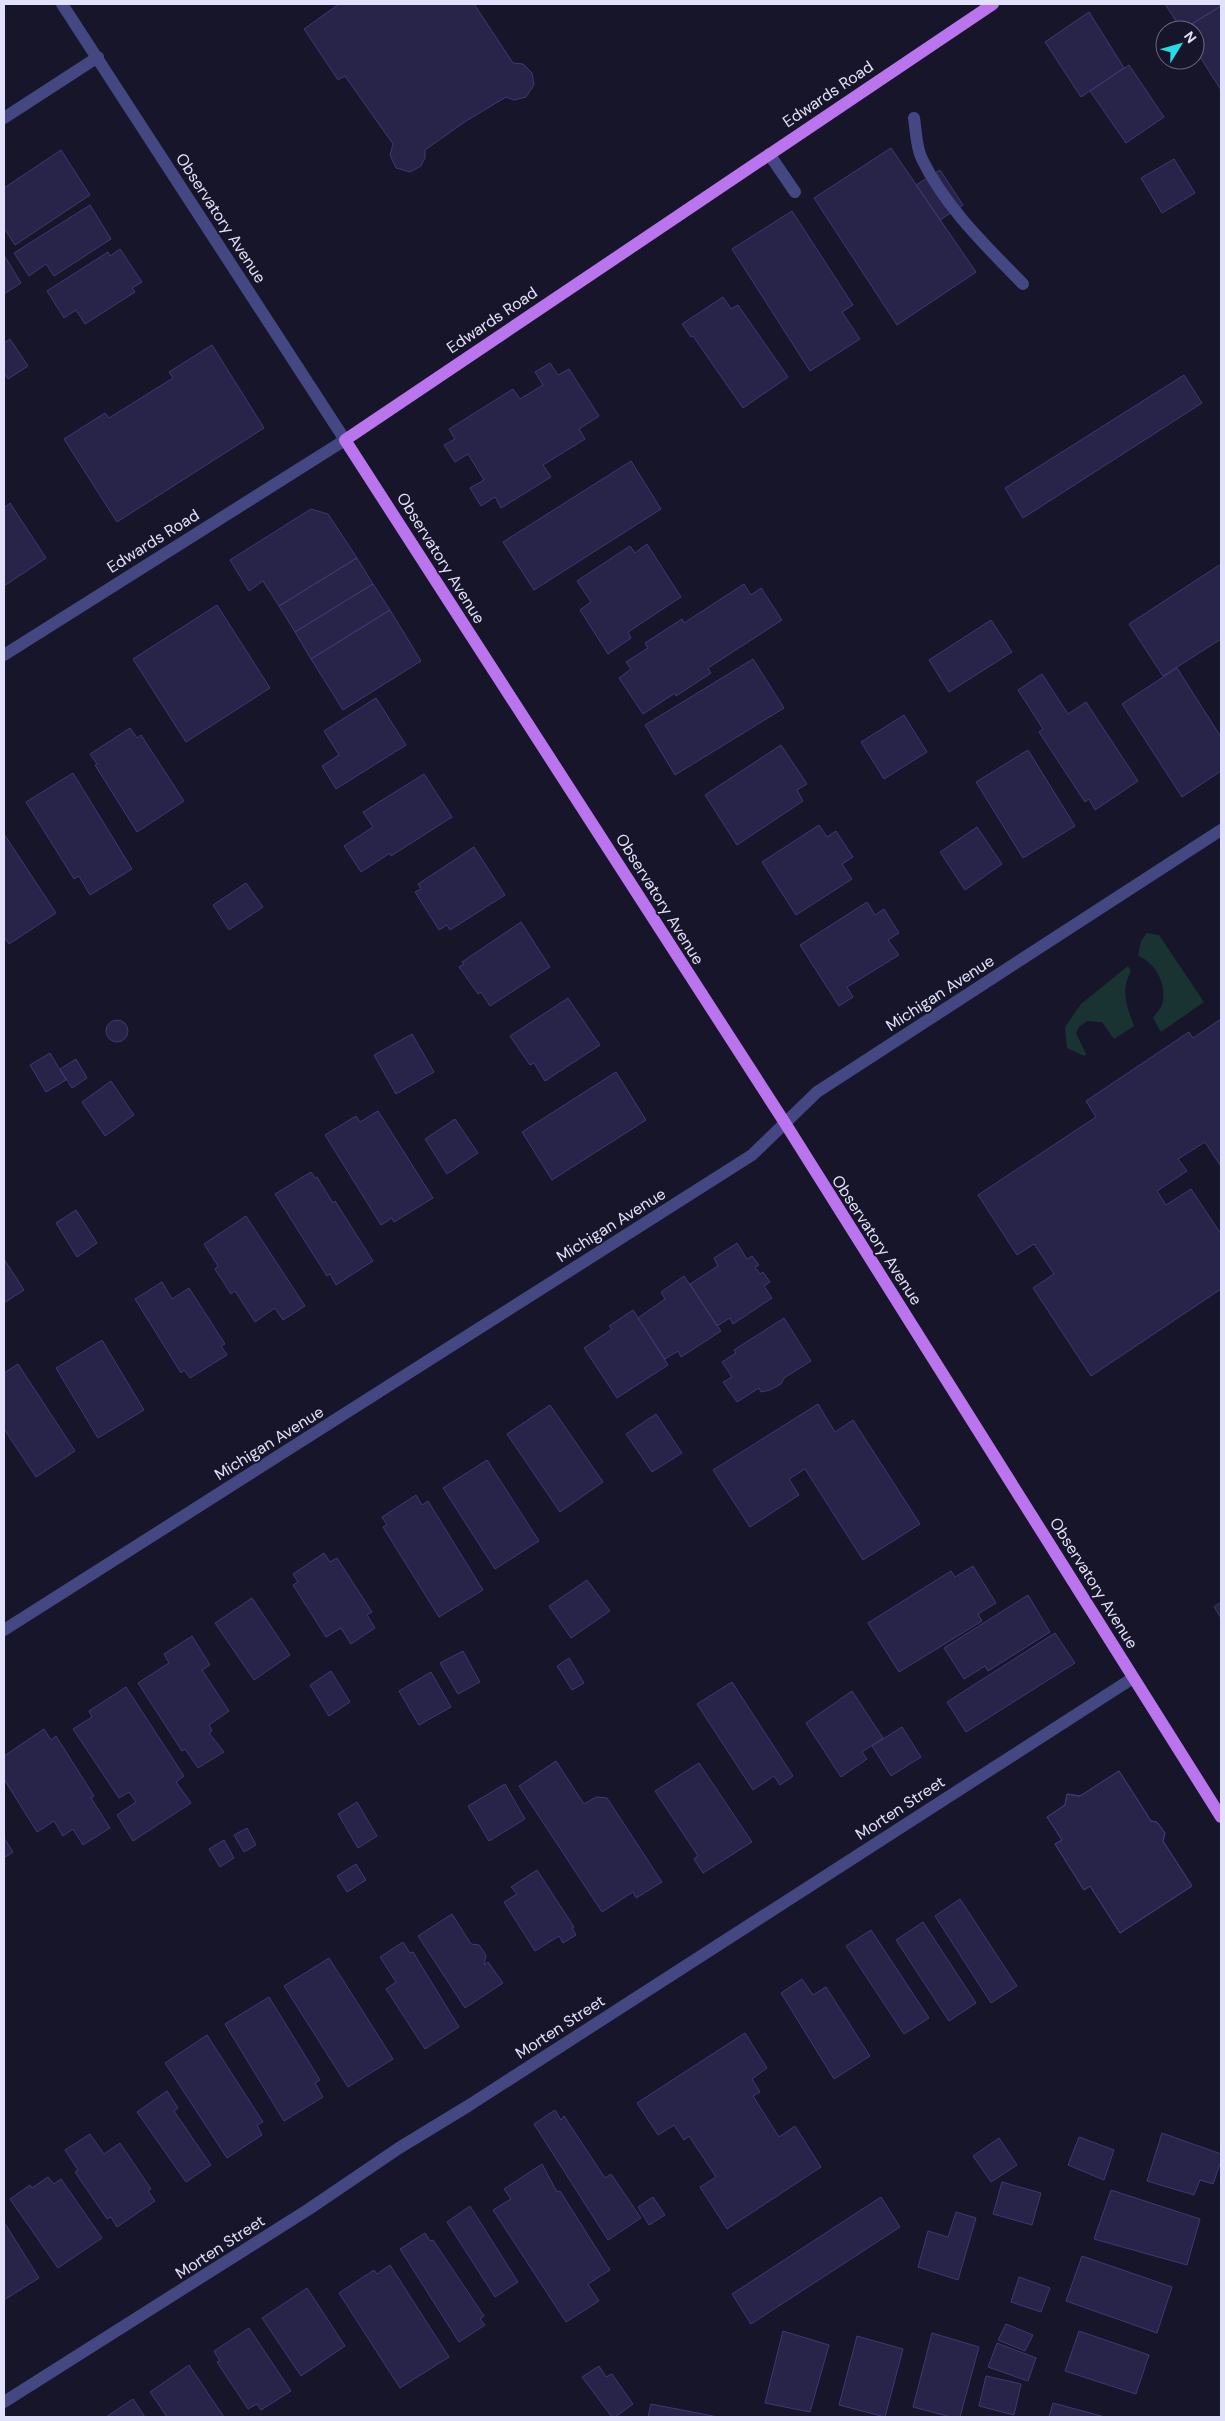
<svg xmlns="http://www.w3.org/2000/svg" width="1225" height="2421" font-family="'DM Sans',sans-serif">
<style>
.green{fill:#183331}
.building{fill:#282349;stroke:#403872}
.lines{fill:none;stroke-linecap:round;stroke-linejoin:round}
.minor{stroke:#454783;stroke-width:12}
.major{stroke:#ba75ee;stroke-width:12}
.labels{text-anchor:middle;dominant-baseline:central;stroke-width:4;stroke-linejoin:round;paint-order:stroke}
.street-label{font-size:16px;fill:#e2e1fb;stroke:#17152a}
</style>
<rect width="100%" height="100%" fill="#17152a"/>
<path class="green" d="M 1147,933 L 1159,935 L 1204,1002 L 1161,1032 L 1153,1018 C 1156,1014 1160,1009 1162,1005 C 1168,987 1156,962 1138,956 L 1141,941 Z
M 1128,966 L 1131,971 C 1120,990 1127,1007 1134,1026 L 1114,1039 L 1102,1022 L 1087,1021 L 1079,1027 L 1076,1033 L 1086,1054 L 1084,1056 L 1067,1048 L 1065,1027 L 1081,1004 Z"/>
<path class="building" d="M 339,4 L 474,4 L 513,63 L 523,64 L 532,73 L 534,85 L 526,97 L 514,100 L 506,97 L 466,121 L 425,150 L 425,158 L 421,166 L 410,172 L 396,168 L 390,155 L 393,144 L 345,76 L 338,80 L 304,29 Z
M 1165,4 L 1221,4 L 1221,6 L 1182,30 Z
M 1221,6 L 1221,90 L 1195,49 L 1195,30 L 1182,30 Z
M 1089,12 L 1124,68 L 1081,97 L 1045,42 Z
M 1129,65 L 1164,117 L 1126,143 L 1090,91 Z
M 891,148 L 976,272 L 897,325 L 814,198 Z
M 61,150 L 90,195 L 15,245 L 4,228 L 4,188 Z
M 1174,159 L 1195,193 L 1162,213 L 1141,178 Z
M 940,170 L 963,205 L 940,220 L 916,185 Z
M 90,205 L 111,239 L 54,276 L 46,264 L 29,276 L 14,253 Z
M 792,211 L 853,305 L 842,312 L 860,339 L 810,371 L 732,249 Z
M 120,249 L 142,282 L 132,288 L 135,292 L 85,324 L 76,310 L 64,318 L 47,291 L 108,252 L 110,256 Z
M 4,255 L 21,283 L 4,294 Z
M 723,297 L 731,309 L 738,305 L 788,377 L 743,408 L 693,336 L 691,337 L 682,324 Z
M 10,339 L 28,366 L 8,379 L 4,373 L 4,343 Z
M 212,345 L 264,428 L 117,522 L 64,439 L 105,413 L 109,418 L 173,378 L 169,372 Z
M 550,363 L 558,375 L 569,369 L 599,416 L 579,429 L 585,439 L 543,465 L 551,477 L 501,508 L 495,497 L 481,506 L 470,488 L 484,480 L 468,454 L 455,462 L 444,445 L 455,439 L 449,429 L 513,389 L 520,399 L 543,385 L 535,372 Z
M 1184,375 L 1202,403 L 1023,518 L 1005,488 Z
M 631,461 L 661,509 L 534,590 L 503,542 Z
M 10,503 L 46,558 L 4,586 L 4,508 Z
M 311,509 L 328,514 L 357,558 L 279,606 L 263,581 L 249,591 L 230,560 Z
M 647,544 L 681,597 L 628,632 L 631,638 L 608,654 L 580,610 L 591,602 L 577,581 L 630,546 L 635,553 Z
M 357,558 L 373,584 L 295,632 L 279,606 Z
M 1221,564 L 1221,639 L 1163,676 L 1129,624 Z
M 373,584 L 390,610 L 311,659 L 295,632 Z
M 744,584 L 751,595 L 761,588 L 782,620 L 708,668 L 711,673 L 676,696 L 675,693 L 643,714 L 619,678 L 631,669 L 626,662 L 648,648 L 645,643 L 682,619 L 684,623 Z
M 217,605 L 270,688 L 186,742 L 133,659 Z
M 390,610 L 421,661 L 343,710 L 311,659 Z
M 991,620 L 1012,652 L 949,692 L 929,660 Z
M 753,659 L 784,708 L 675,775 L 645,725 Z
M 1177,668 L 1221,737 L 1221,771 L 1182,797 L 1122,704 Z
M 1042,674 L 1068,714 L 1086,702 L 1138,781 L 1095,810 L 1089,799 L 1085,802 L 1039,732 L 1043,729 L 1018,690 Z
M 376,698 L 406,745 L 336,789 L 322,766 L 339,755 L 324,731 Z
M 904,715 L 927,752 L 884,779 L 861,742 Z
M 130,728 L 137,738 L 141,735 L 184,801 L 137,832 L 95,765 L 97,764 L 90,754 Z
M 781,745 L 807,784 L 797,790 L 803,801 L 737,845 L 705,795 Z
M 1028,750 L 1075,826 L 1023,858 L 976,782 Z
M 73,773 L 132,869 L 90,895 L 79,876 L 74,879 L 26,802 Z
M 424,774 L 452,817 L 391,856 L 390,853 L 361,872 L 344,846 L 373,827 L 363,812 Z
M 819,825 L 827,837 L 836,831 L 853,857 L 842,864 L 852,879 L 796,915 L 762,862 Z
M 977,827 L 1002,864 L 965,890 L 940,852 Z
M 4,834 L 56,913 L 9,944 L 4,937 Z
M 474,847 L 505,895 L 450,930 L 447,925 L 439,930 L 415,892 L 421,889 L 418,884 Z
M 246,883 L 263,907 L 229,930 L 213,905 Z
M 867,902 L 875,915 L 884,909 L 899,933 L 888,940 L 899,955 L 847,987 L 853,997 L 839,1006 L 800,945 Z
M 521,922 L 550,967 L 490,1006 L 481,992 L 478,994 L 459,967 L 464,964 L 462,962 Z
M 568,998 L 600,1045 L 545,1081 L 534,1063 L 530,1065 L 510,1036 Z
M 1221,1019 L 1221,1164 L 1220,1165 L 1205,1142 L 1178,1159 L 1187,1171 L 1157,1191 L 1166,1205 L 1191,1189 L 1221,1234 L 1221,1289 L 1091,1376 L 1033,1288 L 1054,1274 L 1034,1244 L 1017,1255 L 978,1195 L 1096,1117 L 1086,1101 L 1189,1032 L 1193,1038 Z
M106 1031a11 11 0 1 1 22 0a11 11 0 1 1-22 0Z
M 412,1034 L 434,1072 L 396,1094 L 374,1055 Z
M 50,1053 L 66,1080 L 46,1092 L 30,1065 Z
M 76,1059 L 87,1078 L 72,1088 L 60,1069 Z
M 616,1072 L 646,1120 L 552,1180 L 522,1132 Z
M 111,1081 L 134,1115 L 105,1136 L 82,1102 Z
M 378,1111 L 433,1198 L 394,1222 L 392,1218 L 381,1225 L 325,1135 L 356,1116 L 360,1122 Z
M 455,1119 L 478,1153 L 447,1174 L 425,1139 Z
M 311,1172 L 315,1178 L 317,1177 L 333,1203 L 335,1201 L 373,1261 L 336,1285 L 330,1274 L 327,1276 L 275,1194 Z
M 76,1210 L 97,1243 L 77,1257 L 56,1223 Z
M 246,1216 L 305,1306 L 283,1320 L 275,1308 L 255,1322 L 235,1291 L 231,1294 L 215,1269 L 218,1266 L 204,1244 Z
M 737,1243 L 747,1259 L 752,1256 L 759,1265 L 755,1267 L 760,1274 L 763,1272 L 770,1282 L 764,1286 L 772,1298 L 733,1324 L 730,1318 L 717,1326 L 690,1284 L 718,1266 L 714,1258 Z
M 4,1259 L 24,1290 L 4,1303 Z
M 684,1276 L 721,1331 L 681,1357 L 678,1351 L 665,1359 L 638,1318 L 665,1299 L 661,1292 Z
M 162,1282 L 172,1299 L 189,1288 L 225,1344 L 221,1346 L 227,1355 L 190,1378 L 184,1370 L 181,1373 L 135,1299 Z
M 633,1310 L 668,1365 L 617,1398 L 584,1348 L 612,1329 L 609,1326 Z
M 784,1318 L 811,1361 L 784,1378 L 781,1384 L 770,1390 L 761,1392 L 759,1388 L 737,1402 L 723,1382 L 732,1377 L 722,1362 L 736,1353 L 734,1350 Z
M 102,1340 L 144,1410 L 98,1438 L 56,1368 Z
M 18,1364 L 75,1451 L 36,1477 L 4,1429 L 4,1373 Z
M 818,1404 L 835,1432 L 853,1420 L 920,1524 L 863,1560 L 805,1469 L 789,1479 L 799,1495 L 750,1527 L 713,1470 Z
M 550,1405 L 603,1482 L 560,1512 L 507,1434 Z
M 656,1414 L 682,1453 L 652,1472 L 626,1434 Z
M 487,1460 L 539,1541 L 495,1569 L 443,1488 Z
M 416,1495 L 422,1505 L 428,1501 L 483,1590 L 439,1617 L 383,1527 L 387,1525 L 382,1517 Z
M 324,1553 L 330,1562 L 337,1558 L 372,1612 L 367,1615 L 375,1628 L 351,1644 L 341,1628 L 326,1637 L 293,1585 L 298,1582 L 293,1574 Z
M 973,1566 L 996,1603 L 978,1614 L 982,1621 L 899,1672 L 868,1623 L 951,1571 L 955,1577 Z
M 587,1580 L 610,1611 L 571,1638 L 549,1606 Z
M 1028,1595 L 1050,1632 L 988,1671 L 985,1666 L 964,1679 L 944,1648 Z
M 252,1598 L 290,1655 L 254,1680 L 215,1623 Z
M 1221,1602 L 1221,1618 L 1214,1607 Z
M 1055,1633 L 1075,1663 L 966,1732 L 947,1702 Z
M 192,1636 L 210,1665 L 202,1670 L 229,1711 L 209,1725 L 212,1731 L 209,1733 L 224,1752 L 198,1768 L 185,1749 L 182,1751 L 138,1683 L 169,1663 L 164,1654 Z
M 463,1651 L 480,1682 L 458,1694 L 440,1663 Z
M 569,1658 L 584,1683 L 572,1690 L 557,1666 Z
M 331,1671 L 350,1702 L 329,1716 L 310,1685 Z
M 431,1672 L 451,1707 L 419,1725 L 399,1691 Z
M 732,1682 L 793,1776 L 780,1785 L 774,1776 L 753,1790 L 697,1704 Z
M 126,1687 L 184,1776 L 176,1782 L 191,1803 L 133,1841 L 117,1815 L 136,1802 L 129,1792 L 119,1798 L 73,1729 L 92,1717 L 89,1711 Z
M 852,1691 L 883,1738 L 862,1752 L 867,1759 L 841,1777 L 806,1723 Z
M 902,1727 L 921,1757 L 891,1776 L 872,1746 Z
M 44,1729 L 51,1740 L 56,1736 L 94,1796 L 91,1798 L 110,1828 L 83,1845 L 73,1829 L 63,1836 L 54,1821 L 37,1832 L 4,1779 L 4,1756 Z
M 556,1761 L 584,1804 L 596,1797 L 607,1798 L 662,1882 L 636,1898 L 633,1892 L 602,1912 L 519,1786 Z
M 699,1763 L 752,1842 L 703,1873 L 694,1859 L 698,1856 L 655,1791 Z
M 1119,1771 L 1151,1821 L 1157,1822 L 1165,1833 L 1163,1841 L 1192,1886 L 1120,1933 L 1090,1886 L 1084,1890 L 1055,1844 L 1062,1840 L 1047,1817 L 1065,1805 L 1067,1794 L 1080,1796 Z
M 1119,1771 L 1151,1821 L 1157,1822 L 1165,1833 L 1163,1841 L 1192,1886 L 1120,1933 L 1090,1886 L 1084,1890 L 1055,1844 L 1062,1840 L 1047,1817 L 1065,1805 L 1067,1794 L 1080,1796 Z
M 505,1784 L 525,1819 L 489,1841 L 468,1806 Z
M 357,1802 L 377,1836 L 358,1848 L 338,1814 Z
M 247,1828 L 256,1845 L 244,1852 L 234,1835 Z
M 4,1838 L 13,1852 L 4,1858 Z
M 224,1840 L 234,1858 L 220,1867 L 209,1849 Z
M 356,1864 L 366,1880 L 347,1892 L 337,1876 Z
M 537,1870 L 574,1927 L 572,1928 L 576,1935 L 563,1943 L 559,1936 L 535,1951 L 504,1902 L 517,1894 L 511,1887 Z
M 960,1899 L 1017,1986 L 991,2003 L 935,1916 Z
M 452,1914 L 471,1944 L 479,1945 L 486,1955 L 484,1965 L 488,1962 L 503,1983 L 465,2008 L 418,1936 Z
M 923,1922 L 976,2003 L 949,2021 L 896,1940 Z
M 871,1930 L 929,2018 L 904,2034 L 846,1946 Z
M 403,1942 L 410,1953 L 413,1952 L 459,2027 L 425,2049 L 386,1989 L 396,1982 L 380,1957 Z
M 329,1958 L 393,2059 L 348,2087 L 284,1986 Z
M 802,1979 L 813,1995 L 826,1987 L 870,2056 L 834,2079 L 781,1993 Z
M 269,1997 L 320,2080 L 315,2083 L 323,2097 L 284,2121 L 225,2024 Z
M 745,2033 L 767,2068 L 752,2079 L 760,2092 L 753,2096 L 779,2137 L 795,2126 L 821,2167 L 727,2229 L 700,2187 L 716,2177 L 689,2136 L 684,2140 L 674,2125 L 658,2135 L 637,2103 Z
M 207,2035 L 263,2122 L 257,2125 L 262,2135 L 227,2158 L 165,2063 Z
M 167,2091 L 178,2108 L 174,2111 L 211,2165 L 186,2182 L 137,2112 Z
M 555,2110 L 561,2120 L 564,2116 L 605,2178 L 611,2174 L 641,2218 L 608,2240 L 534,2124 Z
M 1162,2133 L 1221,2154 L 1221,2161 L 1213,2184 L 1200,2180 L 1194,2195 L 1147,2181 Z
M 90,2134 L 104,2154 L 120,2143 L 151,2189 L 148,2191 L 155,2201 L 117,2227 L 111,2217 L 107,2219 L 75,2172 L 78,2170 L 65,2150 Z
M 1079,2137 L 1114,2150 L 1104,2180 L 1068,2165 Z
M 999,2138 L 1017,2165 L 991,2182 L 973,2156 Z
M 542,2164 L 557,2192 L 560,2191 L 610,2270 L 588,2284 L 599,2301 L 566,2322 L 493,2210 L 511,2199 L 504,2189 Z
M 48,2177 L 54,2184 L 61,2179 L 102,2238 L 58,2268 L 10,2199 L 30,2185 L 32,2188 Z
M 1002,2182 L 1041,2193 L 1032,2225 L 993,2214 Z
M 1111,2190 L 1200,2219 L 1187,2265 L 1094,2239 Z
M 653,2197 L 665,2215 L 649,2225 L 638,2207 Z
M 881,2197 L 900,2227 L 751,2324 L 732,2294 Z
M 470,2206 L 518,2282 L 495,2297 L 447,2222 Z
M 956,2212 L 976,2218 L 958,2280 L 918,2267 L 928,2231 L 948,2237 Z
M 4,2222 L 39,2278 L 4,2300 Z
M 425,2233 L 430,2241 L 433,2240 L 484,2316 L 480,2319 L 485,2325 L 459,2342 L 400,2249 Z
M 1082,2256 L 1172,2287 L 1157,2333 L 1066,2301 Z
M 390,2265 L 449,2357 L 400,2388 L 339,2293 L 374,2270 L 377,2274 Z
M 1019,2277 L 1050,2288 L 1041,2312 L 1011,2302 Z
M 307,2288 L 345,2346 L 301,2376 L 262,2318 Z
M 1006,2324 L 1033,2335 L 1025,2351 L 998,2340 Z
M 249,2328 L 291,2391 L 261,2410 L 257,2404 L 248,2409 L 217,2362 L 220,2361 L 214,2351 Z
M 783,2331 L 829,2345 L 810,2412 L 765,2403 Z
M 1079,2331 L 1149,2355 L 1136,2394 L 1065,2371 Z
M 932,2333 L 979,2347 L 960,2417 L 951,2417 L 913,2407 Z
M 857,2336 L 903,2349 L 885,2417 L 839,2405 Z
M 997,2343 L 1036,2358 L 1028,2381 L 988,2367 Z
M 189,2365 L 224,2417 L 167,2417 L 150,2392 Z
M 599,2366 L 606,2377 L 612,2374 L 633,2404 L 615,2417 L 612,2417 L 582,2377 Z
M 986,2376 L 1021,2384 L 1014,2415 L 979,2406 Z
M 133,2399 L 145,2417 L 106,2417 Z
M 1053,2403 L 1105,2417 L 1049,2417 Z
M 651,2404 L 718,2417 L 648,2417 Z"/>
<g class="lines">
<path class="minor" d="M 4,118 L 98,57
M 914,118 C 916,130 916,148 922,159 C 945,207 987,247 1023,284
M 769,154 L 795,192
M 4,655 L 345,440 L 62,4
M 4,1630 L 752,1155 L 817,1092 L 1221,830
M 4,2402 L 309,2209 L 399,2148 L 468,2106 L 1133,1678"/>
<path class="major" d="M 993,4 L 345,440 L 785,1123 L 1221,1817"/>
</g>
<g class="labels">
<g class="street-label">
<text transform="translate(828 94) rotate(-34)">Edwards Road</text>
<text transform="translate(221 218) rotate(57)">Observatory Avenue</text>
<text transform="translate(492 320) rotate(-34)">Edwards Road</text>
<text transform="translate(153 541) rotate(-32)">Edwards Road</text>
<text transform="translate(441 558) rotate(58)">Observatory Avenue</text>
<text transform="translate(660 899) rotate(58)">Observatory Avenue</text>
<text transform="translate(940 993) rotate(-33)">Michigan Avenue</text>
<text transform="translate(611 1225) rotate(-32)">Michigan Avenue</text>
<text transform="translate(877 1240) rotate(57)">Observatory Avenue</text>
<text transform="translate(269 1443) rotate(-32)">Michigan Avenue</text>
<text transform="translate(1094 1583) rotate(58)">Observatory Avenue</text>
<text transform="translate(900 1808) rotate(-33)">Morten Street</text>
<text transform="translate(560 2027) rotate(-33)">Morten Street</text>
<text transform="translate(220 2247) rotate(-33)">Morten Street</text>
</g>
</g>
<rect width="1225" height="2421" fill="none" stroke="#e2e1fb" stroke-width="10"/>
<g transform="translate(1180 45) rotate(53)"><circle r="24" fill="#17152a" stroke="#68677e"/>
<path d="M0-4L9 19L0 12L-9 19Z" fill="#24dde5"/>
<text y="-8" font-size="14" font-weight="bold" text-anchor="middle" fill="#e2e1fb">N</text>
</g>
</svg>
